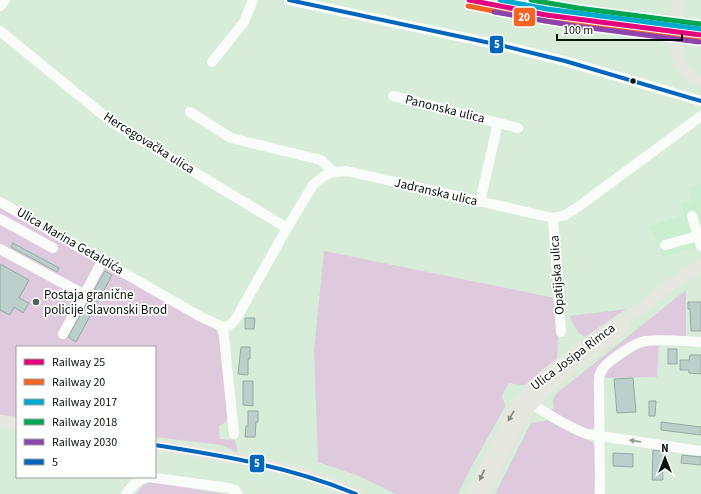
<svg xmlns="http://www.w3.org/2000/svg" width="701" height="494" font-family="'Source Sans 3',sans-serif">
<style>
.built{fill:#caefd0}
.green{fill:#decadc}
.building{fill:#bbd0ca;stroke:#94a9a2}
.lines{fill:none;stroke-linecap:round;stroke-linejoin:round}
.minor{stroke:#f9fcf9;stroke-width:10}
.major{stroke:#e6e7de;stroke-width:12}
.bus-1-casing{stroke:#fff;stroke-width:7}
.bus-1{stroke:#0065bd;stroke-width:4}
.rail-1-casing{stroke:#fff;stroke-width:8}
.rail-2-casing{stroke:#fff;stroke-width:8}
.rail-3-casing{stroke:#fff;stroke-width:8}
.rail-4-casing{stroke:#fff;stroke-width:8}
.rail-5-casing{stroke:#fff;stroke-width:8}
.rail-1{stroke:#e5007d;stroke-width:5}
.rail-2{stroke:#f26522;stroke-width:5}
.rail-3{stroke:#00a9ce;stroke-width:5}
.rail-4{stroke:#00a651;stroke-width:5}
.rail-5{stroke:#8e44ad;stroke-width:5}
.oneway{fill:#81887e}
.oneway2{fill:#979f99}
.bus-dot{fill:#051308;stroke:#fff;stroke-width:1.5}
.poi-dot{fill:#4e5f52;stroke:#fff;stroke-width:1.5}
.labels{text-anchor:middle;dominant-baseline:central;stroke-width:3.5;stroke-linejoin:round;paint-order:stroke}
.street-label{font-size:13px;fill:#051308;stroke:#fff}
.poi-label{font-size:13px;fill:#051308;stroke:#fff;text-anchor:start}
.line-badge{stroke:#fff;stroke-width:1.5}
.badge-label{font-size:11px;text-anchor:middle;font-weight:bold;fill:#fff}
</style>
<rect width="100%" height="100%" fill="#d7edda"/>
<path class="built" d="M 701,183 L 701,246 L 663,257 L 649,226 L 683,215 L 681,204 L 692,201 L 688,188 Z"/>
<path class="green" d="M 0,207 L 214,327 L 219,336 L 228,417 L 226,422 L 219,426 L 220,439 L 235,440 L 238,453 L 222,445 L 155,437 L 155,347 L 17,347 L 17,417 L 0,415 Z
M 324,251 L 555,298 L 558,338 L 557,359 L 529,384 L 522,385 L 509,383 C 507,387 501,394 502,398 C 504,402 505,402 505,407 L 469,471 L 458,494 L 396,494 L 356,475 L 318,462 L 314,350 Z
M 686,290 L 686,336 L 626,346 L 599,365 L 594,375 L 597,418 L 596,427 L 588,430 L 551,411 L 554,407 C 552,401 553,398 557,393 Z
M 626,309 L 585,337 C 577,332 572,325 570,316 Z
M 659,344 L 657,377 L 604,378 L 609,369 L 615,364 L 639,347 Z
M 547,420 C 556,424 564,429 573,433 C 583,439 589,437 597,448 L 594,494 L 495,494 L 531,423 Z
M 152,482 L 225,494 L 136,494 L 143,485 Z"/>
<path class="building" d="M 13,243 L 59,268 L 57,272 L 11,247 Z
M 0,264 L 29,280 L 19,298 L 29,303 L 23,313 L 14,307 L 10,315 L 0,310 Z
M 105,271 L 112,275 L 76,342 L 68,337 Z
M 688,302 L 701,302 L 701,331 L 691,331 L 690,309 L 688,309 Z
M 245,318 L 255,318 L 254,329 L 245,329 Z
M 241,347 L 250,347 L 250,359 L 248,359 L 248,375 L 238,374 Z
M 668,349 L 677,349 L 677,364 L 668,364 Z
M 690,355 L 701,355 L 701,374 L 689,373 L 689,370 L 680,370 L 680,360 L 689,360 Z
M 633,378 L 636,412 L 617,413 L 614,379 Z
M 243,381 L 253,381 L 253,406 L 243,405 Z
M 649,401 L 656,401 L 655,416 L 649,416 Z
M 248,411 L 258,411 L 258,422 L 256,422 L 255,437 L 245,437 L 246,426 L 248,426 Z
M 661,422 L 701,427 L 701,435 L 661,430 Z
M 653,450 L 665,452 L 664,463 L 662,463 L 663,480 L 652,480 Z
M 613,453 L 633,454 L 633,467 L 613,466 Z
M 682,455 L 701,457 L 701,465 L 681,463 Z"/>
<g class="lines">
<path class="minor" d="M 289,0 L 504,46 L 565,61 L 701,101
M 0,6 L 5,0
M 0,31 L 113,123 L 287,228
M 212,62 L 244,22 L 253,0
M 393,96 L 518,128
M 190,112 L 231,138 L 321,160 L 333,172
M 0,202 L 201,317 L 223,327
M 480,202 L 498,123
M 692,216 L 701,246
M 553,218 L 561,332
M 0,219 L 53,248
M 665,245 L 698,236
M 0,249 L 85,295
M 223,327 C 230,326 233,323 237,317 L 287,228 L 313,185 L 324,176 L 333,172 L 347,171 L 553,218 L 565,215 L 578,207 L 701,116
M 223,327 L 234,434
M 63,334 L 103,260
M 527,401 C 547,413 565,426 587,434 L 701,451
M 148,477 L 229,488 L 235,490 L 238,494
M 126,494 C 132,486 137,480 147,477
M 600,494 L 599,389 C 599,383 598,377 601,371 C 606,362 634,343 645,341 C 663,339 683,341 701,342"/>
<path class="major" d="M 677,0 C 679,26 665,72 701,80
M 0,421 L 17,423
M 155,445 C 224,456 293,465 356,494
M 473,494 L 510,416 L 530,389 L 548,373 L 596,337 L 636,312 L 680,278 L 701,266
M 484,494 C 501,457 518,415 548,387 C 572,365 600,348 624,326"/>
<defs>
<path id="bus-1" d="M 289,0 L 504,46 L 565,61 L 701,101
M 155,445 C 225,456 291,467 356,494"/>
</defs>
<use href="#bus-1" class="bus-1-casing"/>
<use href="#bus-1" class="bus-1"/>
<defs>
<path id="rail-1" d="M 469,0 L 546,15 L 701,35"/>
<path id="rail-2" d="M 468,6 L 545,21 L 700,41"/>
<path id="rail-3" d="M 500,0 L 547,9 L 701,29"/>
<path id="rail-4" d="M 531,0 L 578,8 L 701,24"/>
<path id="rail-5" d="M 494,12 L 575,26 L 699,42"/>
</defs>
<use href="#rail-1" class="rail-1-casing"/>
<use href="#rail-2" class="rail-2-casing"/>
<use href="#rail-3" class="rail-3-casing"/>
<use href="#rail-4" class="rail-4-casing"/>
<use href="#rail-5" class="rail-5-casing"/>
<use href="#rail-1" class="rail-1"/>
<use href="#rail-2" class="rail-2"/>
<use href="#rail-3" class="rail-3"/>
<use href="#rail-4" class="rail-4"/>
<use href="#rail-5" class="rail-5"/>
</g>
<defs><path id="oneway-solid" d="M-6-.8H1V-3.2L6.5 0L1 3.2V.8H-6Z"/></defs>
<g class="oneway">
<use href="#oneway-solid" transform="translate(511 416) rotate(120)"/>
<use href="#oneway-solid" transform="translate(482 475) rotate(115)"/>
</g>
<use class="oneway2" href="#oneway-solid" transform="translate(635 441) rotate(-172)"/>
<circle class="bus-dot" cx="633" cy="81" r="3.5"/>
<circle class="poi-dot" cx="36" cy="302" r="4"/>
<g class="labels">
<g class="street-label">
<text transform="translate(445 109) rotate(14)">Panonska ulica</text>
<text transform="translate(149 143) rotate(32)">Hercegovačka ulica</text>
<text transform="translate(436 192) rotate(13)">Jadranska ulica</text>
<text transform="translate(70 241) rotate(30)">Ulica Marina Getaldića</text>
<text transform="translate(557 275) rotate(-94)">Opatijska ulica</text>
<text transform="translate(573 357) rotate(-37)">Ulica Josipa Rimca</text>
</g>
<g class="poi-label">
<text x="44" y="295">Postaja granične<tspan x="44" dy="15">policije Slavonski Brod</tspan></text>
</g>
</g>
<g class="line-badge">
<rect x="513" y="7" width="23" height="20" rx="4" fill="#f26522"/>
<rect x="489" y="35" width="15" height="19" rx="4" fill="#0065bd"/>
<rect x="249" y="454" width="16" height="19" rx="4" fill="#0065bd"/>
</g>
<g class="badge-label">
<text x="524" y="21">20</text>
<text x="497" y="48">5</text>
<text x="257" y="467">5</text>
</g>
<rect x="16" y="346" width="140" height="132" fill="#ffffff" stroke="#9ba19c"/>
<rect x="24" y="359" width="20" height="6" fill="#e5007d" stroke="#9ba19c"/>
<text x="52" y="366" font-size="12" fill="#051308">Railway 25</text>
<rect x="24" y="379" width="20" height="6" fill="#f26522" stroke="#9ba19c"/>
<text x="52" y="386" font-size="12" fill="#051308">Railway 20</text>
<rect x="24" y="399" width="20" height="6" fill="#00a9ce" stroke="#9ba19c"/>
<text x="52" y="406" font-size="12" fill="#051308">Railway 2017</text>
<rect x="24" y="419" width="20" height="6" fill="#00a651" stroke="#9ba19c"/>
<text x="52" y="426" font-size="12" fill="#051308">Railway 2018</text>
<rect x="24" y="439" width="20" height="6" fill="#8e44ad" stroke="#9ba19c"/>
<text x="52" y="446" font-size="12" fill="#051308">Railway 2030</text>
<rect x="24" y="459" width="20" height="6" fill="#0065bd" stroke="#9ba19c"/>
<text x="52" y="466" font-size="12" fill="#051308">5</text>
<g transform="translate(665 458)" stroke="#ffffff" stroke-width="3" paint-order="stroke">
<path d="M0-3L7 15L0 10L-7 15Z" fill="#051308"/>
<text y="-6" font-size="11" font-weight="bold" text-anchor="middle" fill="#051308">N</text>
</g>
<path d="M557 34v6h125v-6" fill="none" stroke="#051308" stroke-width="2"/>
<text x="563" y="34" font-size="12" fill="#051308" stroke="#ffffff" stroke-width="3" paint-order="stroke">100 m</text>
</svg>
